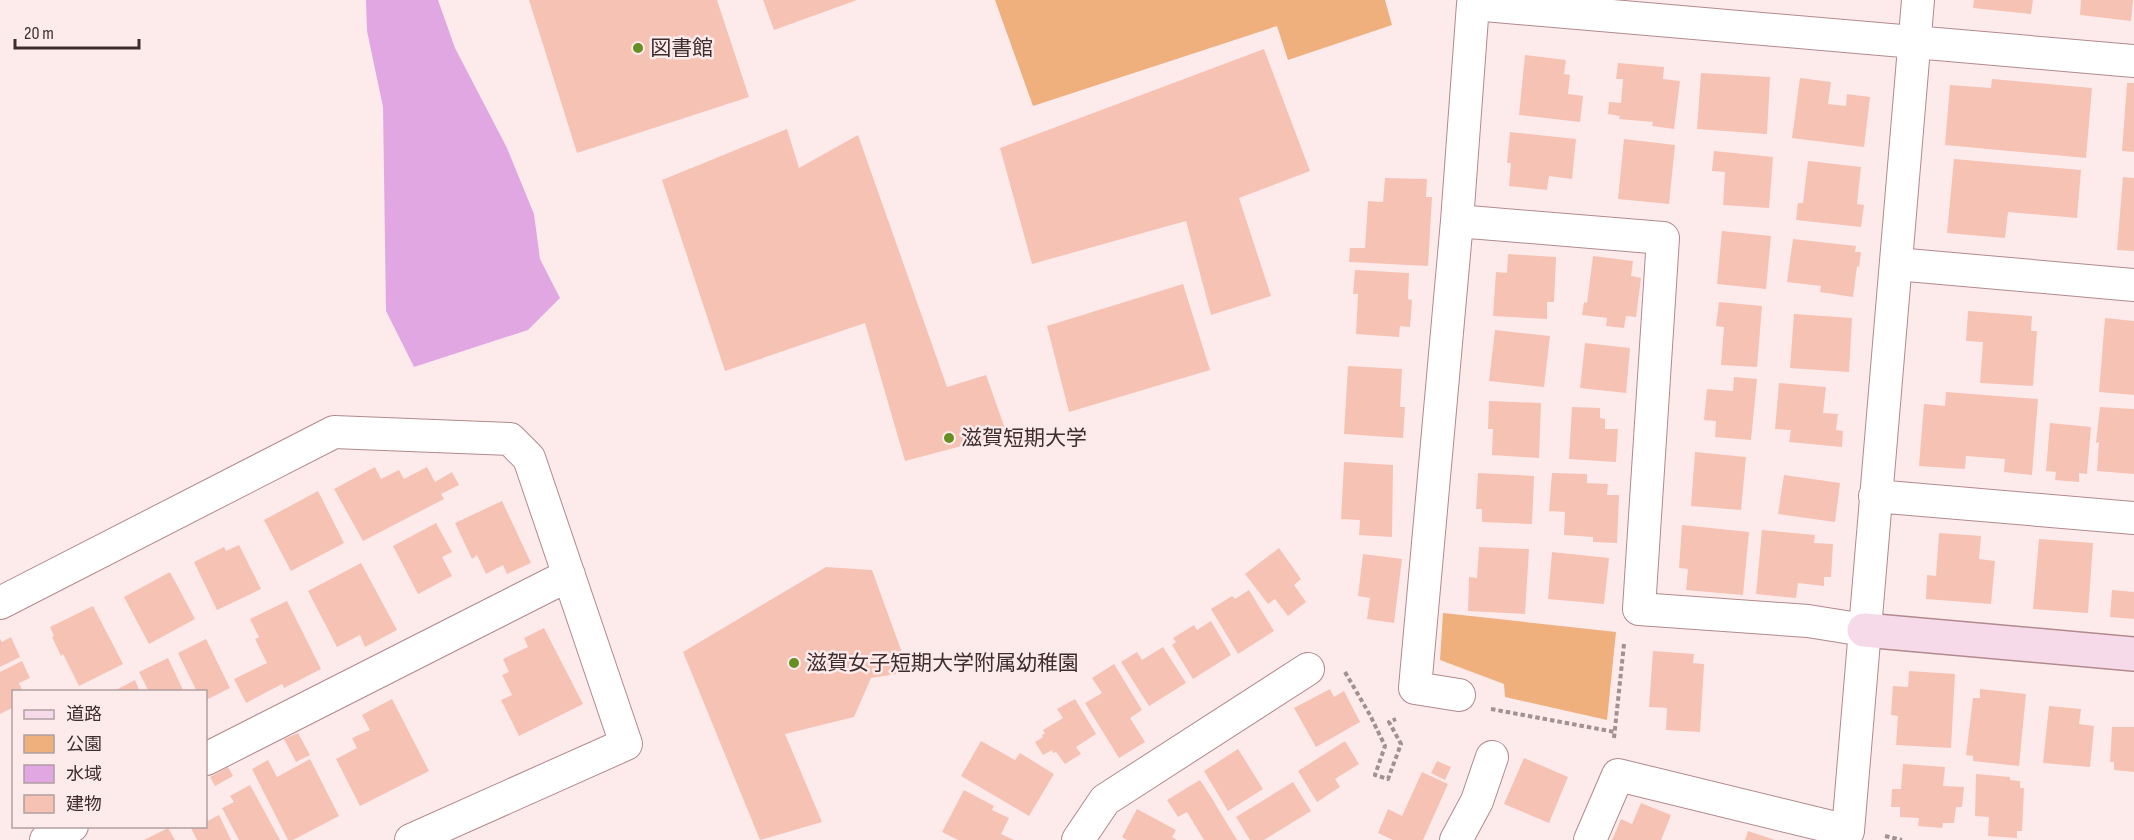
<svg xmlns="http://www.w3.org/2000/svg" width="2134" height="840" font-family="'Sofia Sans Condensed','Noto Sans JP',sans-serif">
<style>
.green{fill:#efb07e}
.water{fill:#e1a7e2}
.building{fill:#f6c2b4}
.lines{fill:none;stroke-linecap:round;stroke-linejoin:round}
.street-casing{stroke:#b2898d;stroke-width:34}
.secondary-casing{stroke:#b2898d;stroke-width:36}
.path{stroke:#a39192;stroke-width:4;stroke-dasharray:4.5 3;stroke-linecap:butt}
.street{stroke:#fff;stroke-width:32}
.secondary{stroke:#f7dae9;stroke-width:33}
.poi-dot{fill:#658f21;stroke:#fdebec;stroke-width:2}
.labels{text-anchor:middle;dominant-baseline:central;stroke-width:5;stroke-linejoin:round;paint-order:stroke}
.poi-label{font-size:21px;fill:#3e2d2e;stroke:#fdebec;text-anchor:start}
</style>
<rect width="100%" height="100%" fill="#fdebec"/>
<path class="green" d="M 995,0 L 1385,0 L 1392,25 L 1288,60 L 1277,26 L 1033,106 Z
M 1443,613 L 1616,632 L 1607,720 L 1505,697 L 1504,684 L 1440,660 Z"/>
<path class="water" d="M 366,0 L 438,0 L 455,48 L 507,148 L 534,214 L 540,259 L 560,298 L 528,330 L 414,367 L 386,311 L 383,107 L 367,31 Z"/>
<path class="building" d="M 529,0 L 717,0 L 749,97 L 577,153 Z
M 763,0 L 857,0 L 774,30 Z
M 1974,0 L 2033,0 L 2031,14 L 1973,8 Z
M 2081,0 L 2133,0 L 2131,21 L 2080,15 Z
M 1264,49 L 1310,171 L 1239,198 L 1271,296 L 1211,315 L 1186,221 L 1032,264 L 1000,148 Z
M 1525,55 L 1566,60 L 1564,74 L 1570,75 L 1568,94 L 1583,96 L 1580,122 L 1519,115 Z
M 1618,63 L 1664,67 L 1663,79 L 1680,81 L 1674,129 L 1652,126 L 1653,122 L 1619,119 L 1620,116 L 1608,114 L 1609,102 L 1621,103 L 1623,79 L 1616,79 Z
M 1701,73 L 1770,77 L 1767,134 L 1697,129 Z
M 1800,78 L 1831,82 L 1828,104 L 1846,106 L 1847,94 L 1870,97 L 1864,147 L 1792,138 Z
M 1992,79 L 2092,88 L 2086,158 L 1945,145 L 1950,85 L 1991,88 Z
M 2127,83 L 2134,83 L 2134,152 L 2122,151 Z
M 787,129 L 799,168 L 858,135 L 947,387 L 986,375 L 1007,434 L 905,461 L 865,323 L 725,371 L 662,180 Z
M 1510,132 L 1576,139 L 1572,179 L 1549,176 L 1547,190 L 1509,186 L 1511,163 L 1507,163 Z
M 1624,139 L 1675,145 L 1669,204 L 1618,199 Z
M 1714,151 L 1773,157 L 1769,208 L 1723,205 L 1725,172 L 1712,171 Z
M 1954,159 L 2081,170 L 2077,218 L 2008,212 L 2005,238 L 1947,233 Z
M 1808,161 L 1861,167 L 1857,204 L 1864,205 L 1861,227 L 1796,220 L 1798,203 L 1803,203 Z
M 2123,177 L 2134,178 L 2134,251 L 2117,250 Z
M 1385,178 L 1427,179 L 1426,197 L 1432,197 L 1428,266 L 1349,262 L 1350,248 L 1365,248 L 1368,201 L 1383,202 Z
M 1722,231 L 1771,236 L 1766,289 L 1717,284 Z
M 1793,239 L 1856,246 L 1855,252 L 1861,252 L 1859,267 L 1857,266 L 1853,297 L 1820,292 L 1821,286 L 1787,282 Z
M 1508,254 L 1556,257 L 1554,302 L 1547,302 L 1547,319 L 1493,316 L 1496,272 L 1507,273 Z
M 1593,256 L 1633,261 L 1631,276 L 1641,278 L 1636,317 L 1626,316 L 1624,328 L 1606,326 L 1607,318 L 1582,315 L 1584,302 L 1587,303 Z
M 1355,270 L 1409,273 L 1408,299 L 1412,300 L 1410,327 L 1400,326 L 1399,337 L 1356,334 L 1358,294 L 1353,294 Z
M 1183,284 L 1210,370 L 1069,412 L 1047,326 Z
M 1719,302 L 1762,306 L 1757,367 L 1721,365 L 1724,327 L 1716,326 Z
M 1968,311 L 2032,316 L 2031,331 L 2037,331 L 2033,386 L 1980,383 L 1983,342 L 1966,341 Z
M 1794,314 L 1852,318 L 1849,372 L 1790,368 Z
M 2105,318 L 2134,321 L 2134,395 L 2099,392 Z
M 1495,330 L 1550,336 L 1544,387 L 1489,381 Z
M 1585,343 L 1630,348 L 1626,393 L 1580,388 Z
M 1348,366 L 1402,369 L 1400,407 L 1405,407 L 1403,438 L 1344,434 Z
M 1734,377 L 1757,379 L 1751,440 L 1715,437 L 1716,421 L 1704,420 L 1707,389 L 1733,391 Z
M 1779,383 L 1826,387 L 1823,413 L 1838,414 L 1836,430 L 1843,431 L 1842,447 L 1789,442 L 1791,430 L 1775,429 Z
M 1946,392 L 2038,399 L 2032,475 L 2004,472 L 2005,459 L 1966,456 L 1965,469 L 1919,466 L 1924,404 L 1945,406 Z
M 1489,401 L 1541,403 L 1539,458 L 1492,455 L 1493,429 L 1488,429 Z
M 1572,407 L 1600,408 L 1600,418 L 1605,419 L 1605,429 L 1618,429 L 1616,462 L 1569,459 Z
M 2100,407 L 2134,409 L 2134,474 L 2097,471 L 2099,442 L 2096,443 Z
M 2050,423 L 2091,427 L 2087,474 L 2079,473 L 2079,482 L 2055,480 L 2056,472 L 2046,471 Z
M 1695,452 L 1746,457 L 1741,510 L 1691,506 Z
M 1344,462 L 1393,465 L 1392,537 L 1359,535 L 1360,520 L 1341,519 Z
M 375,467 L 381,479 L 399,470 L 404,479 L 427,467 L 435,482 L 452,472 L 459,485 L 441,494 L 444,499 L 363,541 L 334,489 Z
M 1478,473 L 1534,476 L 1532,524 L 1482,522 L 1482,509 L 1476,509 Z
M 1552,473 L 1587,474 L 1587,483 L 1608,484 L 1607,495 L 1619,495 L 1617,543 L 1593,542 L 1593,537 L 1564,535 L 1565,512 L 1549,511 Z
M 1784,475 L 1840,483 L 1835,522 L 1778,514 Z
M 318,491 L 344,543 L 291,571 L 264,520 Z
M 502,501 L 531,563 L 507,574 L 503,565 L 486,574 L 477,555 L 472,559 L 455,523 Z
M 436,523 L 452,552 L 442,557 L 452,576 L 418,594 L 393,546 Z
M 1682,525 L 1749,532 L 1743,595 L 1686,590 L 1688,569 L 1679,568 Z
M 1762,530 L 1815,535 L 1814,543 L 1833,544 L 1831,577 L 1824,577 L 1824,586 L 1798,583 L 1796,598 L 1756,594 Z
M 1939,533 L 1981,536 L 1979,559 L 1995,561 L 1991,604 L 1926,599 L 1927,575 L 1936,576 Z
M 2039,539 L 2093,543 L 2088,613 L 2033,609 Z
M 239,545 L 261,589 L 217,610 L 194,562 L 224,547 L 226,551 Z
M 1479,547 L 1529,549 L 1525,614 L 1468,611 L 1469,577 L 1477,578 Z
M 1279,548 L 1301,579 L 1294,585 L 1306,602 L 1288,616 L 1275,599 L 1268,604 L 1245,574 Z
M 1552,552 L 1609,558 L 1604,604 L 1548,599 Z
M 1363,554 L 1402,559 L 1394,623 L 1367,619 L 1370,598 L 1358,596 Z
M 361,563 L 397,630 L 365,647 L 360,635 L 337,647 L 308,591 Z
M 826,567 L 872,570 L 909,672 L 871,678 L 854,717 L 785,734 L 822,822 L 760,840 L 683,652 Z
M 170,572 L 195,619 L 149,644 L 124,597 Z
M 1249,590 L 1274,631 L 1238,654 L 1211,609 L 1232,596 L 1235,599 Z
M 2112,590 L 2134,592 L 2134,619 L 2110,617 Z
M 287,601 L 321,669 L 284,688 L 282,684 L 246,703 L 234,679 L 267,663 L 255,639 L 259,637 L 250,619 Z
M 93,606 L 123,664 L 79,686 L 63,654 L 61,656 L 52,637 L 54,636 L 50,627 Z
M 1211,621 L 1231,655 L 1193,679 L 1172,645 L 1176,642 L 1173,638 L 1194,625 L 1197,630 Z
M 544,628 L 583,704 L 519,736 L 501,700 L 512,695 L 502,675 L 509,672 L 503,659 L 528,647 L 524,638 Z
M 11,637 L 20,657 L 0,667 L 0,639 L 2,642 Z
M 206,639 L 230,688 L 206,700 L 206,692 L 197,692 L 178,653 Z
M 1163,647 L 1186,683 L 1149,706 L 1121,662 L 1137,652 L 1142,660 Z
M 1653,651 L 1694,654 L 1693,663 L 1704,664 L 1700,732 L 1666,730 L 1667,708 L 1649,707 Z
M 168,658 L 184,692 L 149,692 L 139,672 Z
M 22,661 L 30,678 L 19,683 L 23,692 L 14,692 L 14,707 L 0,714 L 0,672 Z
M 1114,664 L 1142,710 L 1130,718 L 1145,742 L 1119,758 L 1085,703 L 1102,693 L 1092,678 Z
M 1909,671 L 1955,674 L 1951,748 L 1896,745 L 1898,716 L 1891,715 L 1893,686 L 1908,687 Z
M 135,680 L 140,692 L 112,692 Z
M 1330,689 L 1334,697 L 1344,691 L 1360,722 L 1316,747 L 1294,708 Z
M 1980,689 L 2026,694 L 2019,766 L 1973,761 L 1973,756 L 1966,755 L 1973,698 L 1980,698 Z
M 392,699 L 429,771 L 360,806 L 336,759 L 357,748 L 352,738 L 370,730 L 362,715 Z
M 1075,699 L 1096,734 L 1076,747 L 1081,754 L 1065,764 L 1056,752 L 1053,753 L 1052,750 L 1043,755 L 1035,742 L 1043,737 L 1042,735 L 1045,733 L 1043,730 L 1063,718 L 1057,709 Z
M 2049,706 L 2081,709 L 2079,724 L 2094,726 L 2090,767 L 2043,763 Z
M 2112,727 L 2134,727 L 2134,772 L 2114,770 L 2114,762 L 2110,762 Z
M 298,733 L 310,755 L 296,762 L 284,739 Z
M 981,741 L 1015,760 L 1020,753 L 1054,774 L 1029,816 L 961,776 Z
M 1345,741 L 1359,764 L 1335,779 L 1340,787 L 1317,802 L 1298,771 Z
M 1238,749 L 1263,789 L 1228,811 L 1204,771 Z
M 1524,758 L 1568,777 L 1549,823 L 1504,804 Z
M 310,759 L 339,816 L 293,840 L 288,840 L 252,769 L 268,760 L 277,777 Z
M 1437,761 L 1451,767 L 1445,780 L 1431,773 Z
M 1903,764 L 1945,767 L 1943,786 L 1964,787 L 1962,807 L 1956,807 L 1954,823 L 1943,823 L 1942,828 L 1918,826 L 1919,818 L 1900,817 L 1900,807 L 1891,807 L 1892,789 L 1901,789 Z
M 228,767 L 233,776 L 215,786 L 210,777 Z
M 1422,772 L 1448,784 L 1423,840 L 1393,840 L 1378,833 L 1388,809 L 1402,816 Z
M 1976,774 L 2010,777 L 2010,780 L 2020,781 L 2020,788 L 2024,788 L 2022,831 L 2017,831 L 2017,838 L 1988,836 L 1989,817 L 1975,816 Z
M 1200,780 L 1211,797 L 1237,840 L 1204,840 L 1187,812 L 1178,817 L 1167,800 Z
M 1293,782 L 1311,811 L 1264,840 L 1250,840 L 1236,817 Z
M 250,785 L 280,840 L 239,840 L 222,808 L 234,802 L 230,796 Z
M 964,790 L 994,806 L 992,810 L 1009,818 L 1001,834 L 1014,840 L 958,840 L 942,832 Z
M 1641,803 L 1671,815 L 1661,840 L 1612,840 L 1621,819 L 1632,824 Z
M 1137,809 L 1176,830 L 1172,837 L 1177,840 L 1127,840 L 1122,837 Z
M 219,815 L 231,840 L 197,840 L 191,828 L 206,826 L 206,822 Z
M 168,828 L 175,840 L 144,840 Z
M 1748,831 L 1775,840 L 1745,840 Z"/>
<g class="lines">
<defs>
<path id="street" d="M 1457,221 L 1663,238 L 1639,609 L 1808,621 L 1864,630
M 1896,264 L 2134,285
M 1875,496 L 2134,518
M 0,603 L 334,432 L 510,439 L 529,458 L 626,744 L 411,840
M 1459,695 L 1415,688 L 1457,221 L 1473,4 L 2134,61
M 206,759 L 569,575
M 46,840 L 72,826
M 1078,840 L 1105,800 L 1308,669
M 1456,840 L 1477,801 L 1492,757
M 1590,840 L 1618,775 L 1848,831
M 1844,840 L 1848,831 L 1918,0"/>
<path id="secondary" d="M 1864,630 L 2134,654"/>
</defs>
<use href="#street" class="street-casing"/>
<use href="#secondary" class="secondary-casing"/>
<path class="path" d="M 1345,672 L 1370,715 L 1385,746 L 1375,775 L 1388,779 L 1401,744 L 1389,722 L 1396,719
M 1491,709 L 1615,732
M 1614,738 L 1624,644
M 1885,836 L 1902,840"/>
<use href="#street" class="street"/>
<use href="#secondary" class="secondary"/>
</g>
<g class="poi-dot">
<circle cx="638" cy="48" r="6"/>
<circle cx="949" cy="438" r="6"/>
<circle cx="794" cy="663" r="6"/>
</g>
<g class="labels">
<g class="poi-label">
<text x="650" y="48">図書館</text>
<text x="961" y="438">滋賀短期大学</text>
<text x="806" y="663">滋賀女子短期大学附属幼稚園</text>
</g>
</g>
<rect x="12" y="690" width="195" height="138" fill="#fdebec" stroke="#b19fa0" stroke-width="1.5"/>
<rect x="24" y="710" width="30" height="9" fill="#f7dae9" stroke="#b19fa0" stroke-width="1.5"/>
<text x="66" y="720" font-size="18" fill="#3e2d2e">道路</text>
<rect x="24" y="735" width="30" height="18" fill="#efb07e" stroke="#b19fa0" stroke-width="1.5"/>
<text x="66" y="750" font-size="18" fill="#3e2d2e">公園</text>
<rect x="24" y="765" width="30" height="18" fill="#e1a7e2" stroke="#b19fa0" stroke-width="1.5"/>
<text x="66" y="780" font-size="18" fill="#3e2d2e">水域</text>
<rect x="24" y="795" width="30" height="18" fill="#f6c2b4" stroke="#b19fa0" stroke-width="1.5"/>
<text x="66" y="810" font-size="18" fill="#3e2d2e">建物</text>
<path d="M15 39v9h124v-9" fill="none" stroke="#3e2d2e" stroke-width="3"/>
<text x="24" y="39" font-size="18" fill="#3e2d2e" stroke="#fdebec" stroke-width="4.5" paint-order="stroke">20 m</text>
</svg>
